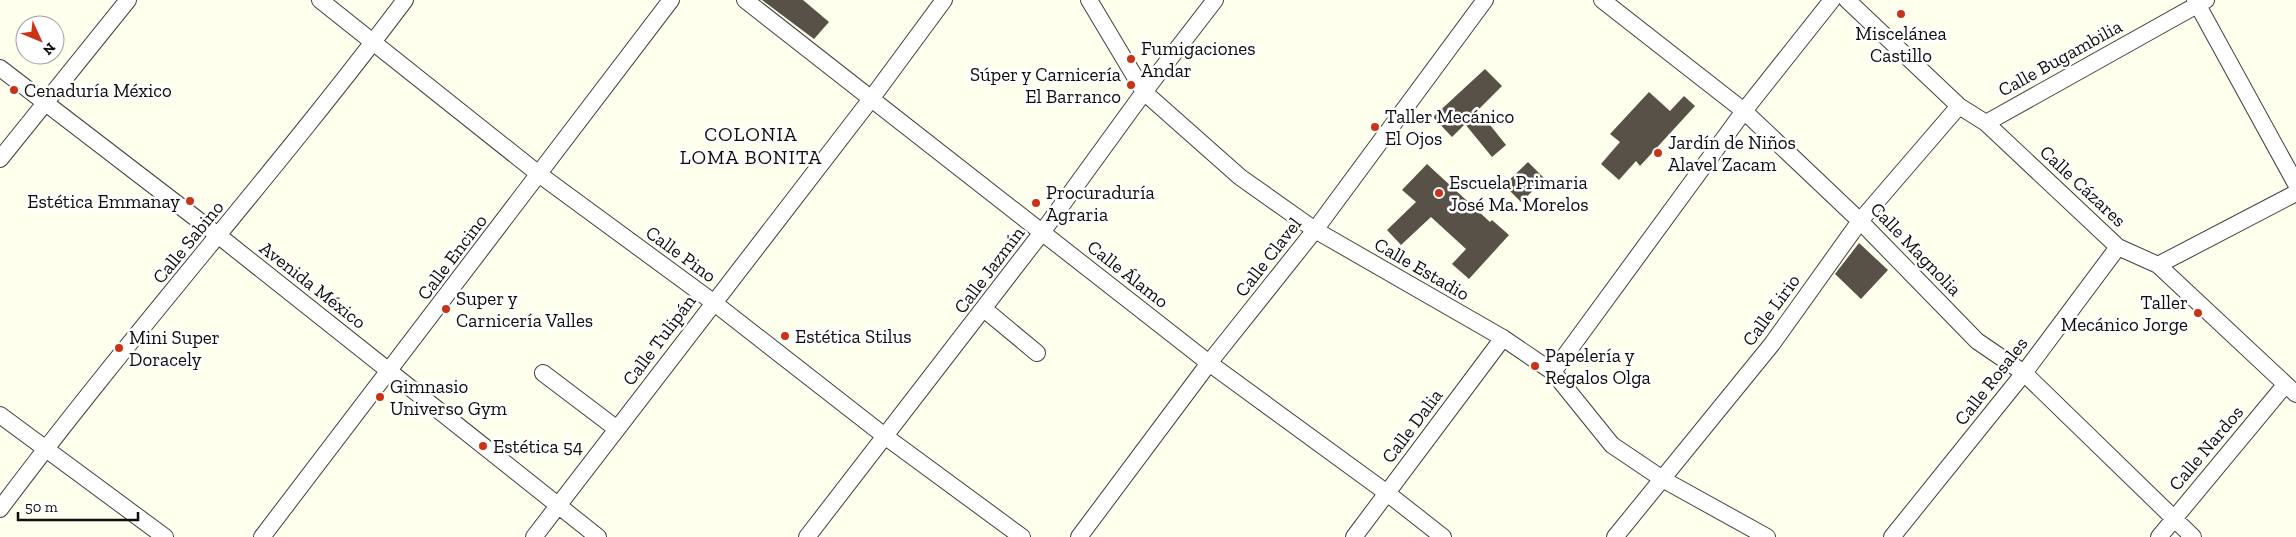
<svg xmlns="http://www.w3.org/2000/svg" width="2296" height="537" font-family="'Zilla Slab',serif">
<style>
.building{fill:#575148}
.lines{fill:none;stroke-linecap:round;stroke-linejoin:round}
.minor-casing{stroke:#404040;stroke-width:18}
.minor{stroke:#fff;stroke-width:16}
.poi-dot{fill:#cc3216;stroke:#fff;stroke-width:2}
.labels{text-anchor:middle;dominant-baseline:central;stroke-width:5;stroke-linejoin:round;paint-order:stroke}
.poi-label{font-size:19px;fill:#0d0d0d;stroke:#fff;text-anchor:start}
.street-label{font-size:19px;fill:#0d0d0d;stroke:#fff}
.neighbourhood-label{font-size:20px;letter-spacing:1px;fill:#0d0d0d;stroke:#fff}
</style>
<rect width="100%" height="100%" fill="#ffffed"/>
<path class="building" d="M 762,0 L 803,0 L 829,22 L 814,39 Z
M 1485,69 L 1502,86 L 1478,110 L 1506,145 L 1492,157 L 1465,124 L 1452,137 L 1433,117 Z
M 1649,92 L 1670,111 L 1684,96 L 1695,106 L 1640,166 L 1636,161 L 1619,180 L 1601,164 L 1620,142 L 1610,134 Z
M 1528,162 L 1545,179 L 1521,202 L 1504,185 Z
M 1427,164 L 1490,222 L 1492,220 L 1509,235 L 1469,279 L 1452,264 L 1466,249 L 1431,217 L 1401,245 L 1387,230 L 1416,202 L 1402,190 Z
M 1859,243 L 1888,270 L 1861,299 L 1835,274 Z"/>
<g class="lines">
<defs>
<path id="minor" d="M 320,0 L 540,175 L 713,302 L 886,437 L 1022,537
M 745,0 L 1209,363 L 1387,493 L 1443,537
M 1089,0 L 1144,92 L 1240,177 L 1315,230 L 1503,338 L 1553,372 L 1612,445 L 1664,480 L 1767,537
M 1602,0 L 1744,111 L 1860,221 L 1977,341 L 2024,373 L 2193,537
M 1847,0 L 1959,106 L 1986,123 L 2118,247 L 2158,265 L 2296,394
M 2195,0 L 2296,184
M 0,68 L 219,236 L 598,537
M 1986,123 L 2206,0
M 0,159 L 128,0
M 2158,265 L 2296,193
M 984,309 L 1037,353
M 1553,372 L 1744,111 L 1832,0
M 543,373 L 617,429
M 0,415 L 165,537
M 0,509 C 130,335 275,173 405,0
M 262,537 L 671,0
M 534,537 L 871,99 L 944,0
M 807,537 L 1043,231 L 1144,92 L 1215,0
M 1079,537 L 1209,363 L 1315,230 L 1485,0
M 1354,537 L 1503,338
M 1615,537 L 1772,344 L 1860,221 L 1959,106
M 1892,537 L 2024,373 L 2118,247
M 2159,537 L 2285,385"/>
</defs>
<use href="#minor" class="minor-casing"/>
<use href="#minor" class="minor"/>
</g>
<g class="poi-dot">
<circle cx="1901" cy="14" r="5"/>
<circle cx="1131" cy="59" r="5"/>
<circle cx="1131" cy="85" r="5"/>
<circle cx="14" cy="90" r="5"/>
<circle cx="1375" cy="127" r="5"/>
<circle cx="1658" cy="153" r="5"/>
<circle cx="1439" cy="193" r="5"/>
<circle cx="190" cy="201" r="5"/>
<circle cx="1036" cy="203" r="5"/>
<circle cx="446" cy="309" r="5"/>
<circle cx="2198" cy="313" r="5"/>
<circle cx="785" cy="336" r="5"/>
<circle cx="119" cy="348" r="5"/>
<circle cx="1535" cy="366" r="5"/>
<circle cx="380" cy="397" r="5"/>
<circle cx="483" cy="446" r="5"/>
</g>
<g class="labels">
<g class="poi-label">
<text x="1901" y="33" text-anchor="middle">Miscelánea<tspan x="1901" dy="22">Castillo</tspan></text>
<text x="1141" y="48">Fumigaciones<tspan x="1141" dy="22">Andar</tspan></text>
<text x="1121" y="74" text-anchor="end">Súper y Carnicería<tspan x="1121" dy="22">El Barranco</tspan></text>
<text x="24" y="90">Cenaduría México</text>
<text x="1385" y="116">Taller Mecánico<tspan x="1385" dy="22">El Ojos</tspan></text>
<text x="1668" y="142">Jardín de Niños<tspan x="1668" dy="22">Alavel Zacam</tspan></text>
<text x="1449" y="182">Escuela Primaria<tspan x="1449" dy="22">José Ma. Morelos</tspan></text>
<text x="1046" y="192">Procuraduría<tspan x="1046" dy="22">Agraria</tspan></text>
<text x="180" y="201" text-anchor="end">Estética Emmanay</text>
<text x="456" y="298">Super y<tspan x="456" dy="22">Carnicería Valles</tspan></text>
<text x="2188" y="302" text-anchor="end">Taller<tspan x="2188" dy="22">Mecánico Jorge</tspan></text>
<text x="795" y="336">Estética Stilus</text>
<text x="129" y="337">Mini Super<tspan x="129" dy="22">Doracely</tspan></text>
<text x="1545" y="355">Papelería y<tspan x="1545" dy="22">Regalos Olga</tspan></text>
<text x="390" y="386">Gimnasio<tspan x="390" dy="22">Universo Gym</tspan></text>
<text x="493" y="446">Estética 54</text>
</g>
<g class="street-label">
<text transform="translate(2060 58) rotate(-29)">Calle Bugambilia</text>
<text transform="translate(2083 186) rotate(43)">Calle Cázares</text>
<text transform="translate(188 242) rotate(-51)">Calle Sabino</text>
<text transform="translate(1916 249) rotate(46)">Calle Magnolia</text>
<text transform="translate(681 254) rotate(36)">Calle Pino</text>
<text transform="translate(452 257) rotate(-53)">Calle Encino</text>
<text transform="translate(1268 257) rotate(-52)">Calle Clavel</text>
<text transform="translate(1422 269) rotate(30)">Calle Estadio</text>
<text transform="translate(989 270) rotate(-53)">Calle Jazmín</text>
<text transform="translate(1128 274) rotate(38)">Calle Álamo</text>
<text transform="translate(313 285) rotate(38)">Avenida México</text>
<text transform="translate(1771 310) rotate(-54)">Calle Lirio</text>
<text transform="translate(659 340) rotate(-53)">Calle Tulipán</text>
<text transform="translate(1991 381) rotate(-52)">Calle Rosales</text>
<text transform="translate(1412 426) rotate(-53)">Calle Dalia</text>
<text transform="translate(2206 448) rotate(-50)">Calle Nardos</text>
</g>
<g class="neighbourhood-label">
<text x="751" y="134">COLONIA<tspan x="751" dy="23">LOMA BONITA</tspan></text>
</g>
</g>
<g transform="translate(40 40) rotate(134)"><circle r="24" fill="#ffffff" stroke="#9e9e9e"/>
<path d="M0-4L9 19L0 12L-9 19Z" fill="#cc3216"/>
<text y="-8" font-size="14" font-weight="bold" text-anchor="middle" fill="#0d0d0d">N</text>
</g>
<path d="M18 512v8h120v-8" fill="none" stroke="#0d0d0d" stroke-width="2.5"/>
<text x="25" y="512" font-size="15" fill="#0d0d0d" stroke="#ffffff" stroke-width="4" paint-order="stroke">50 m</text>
</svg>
